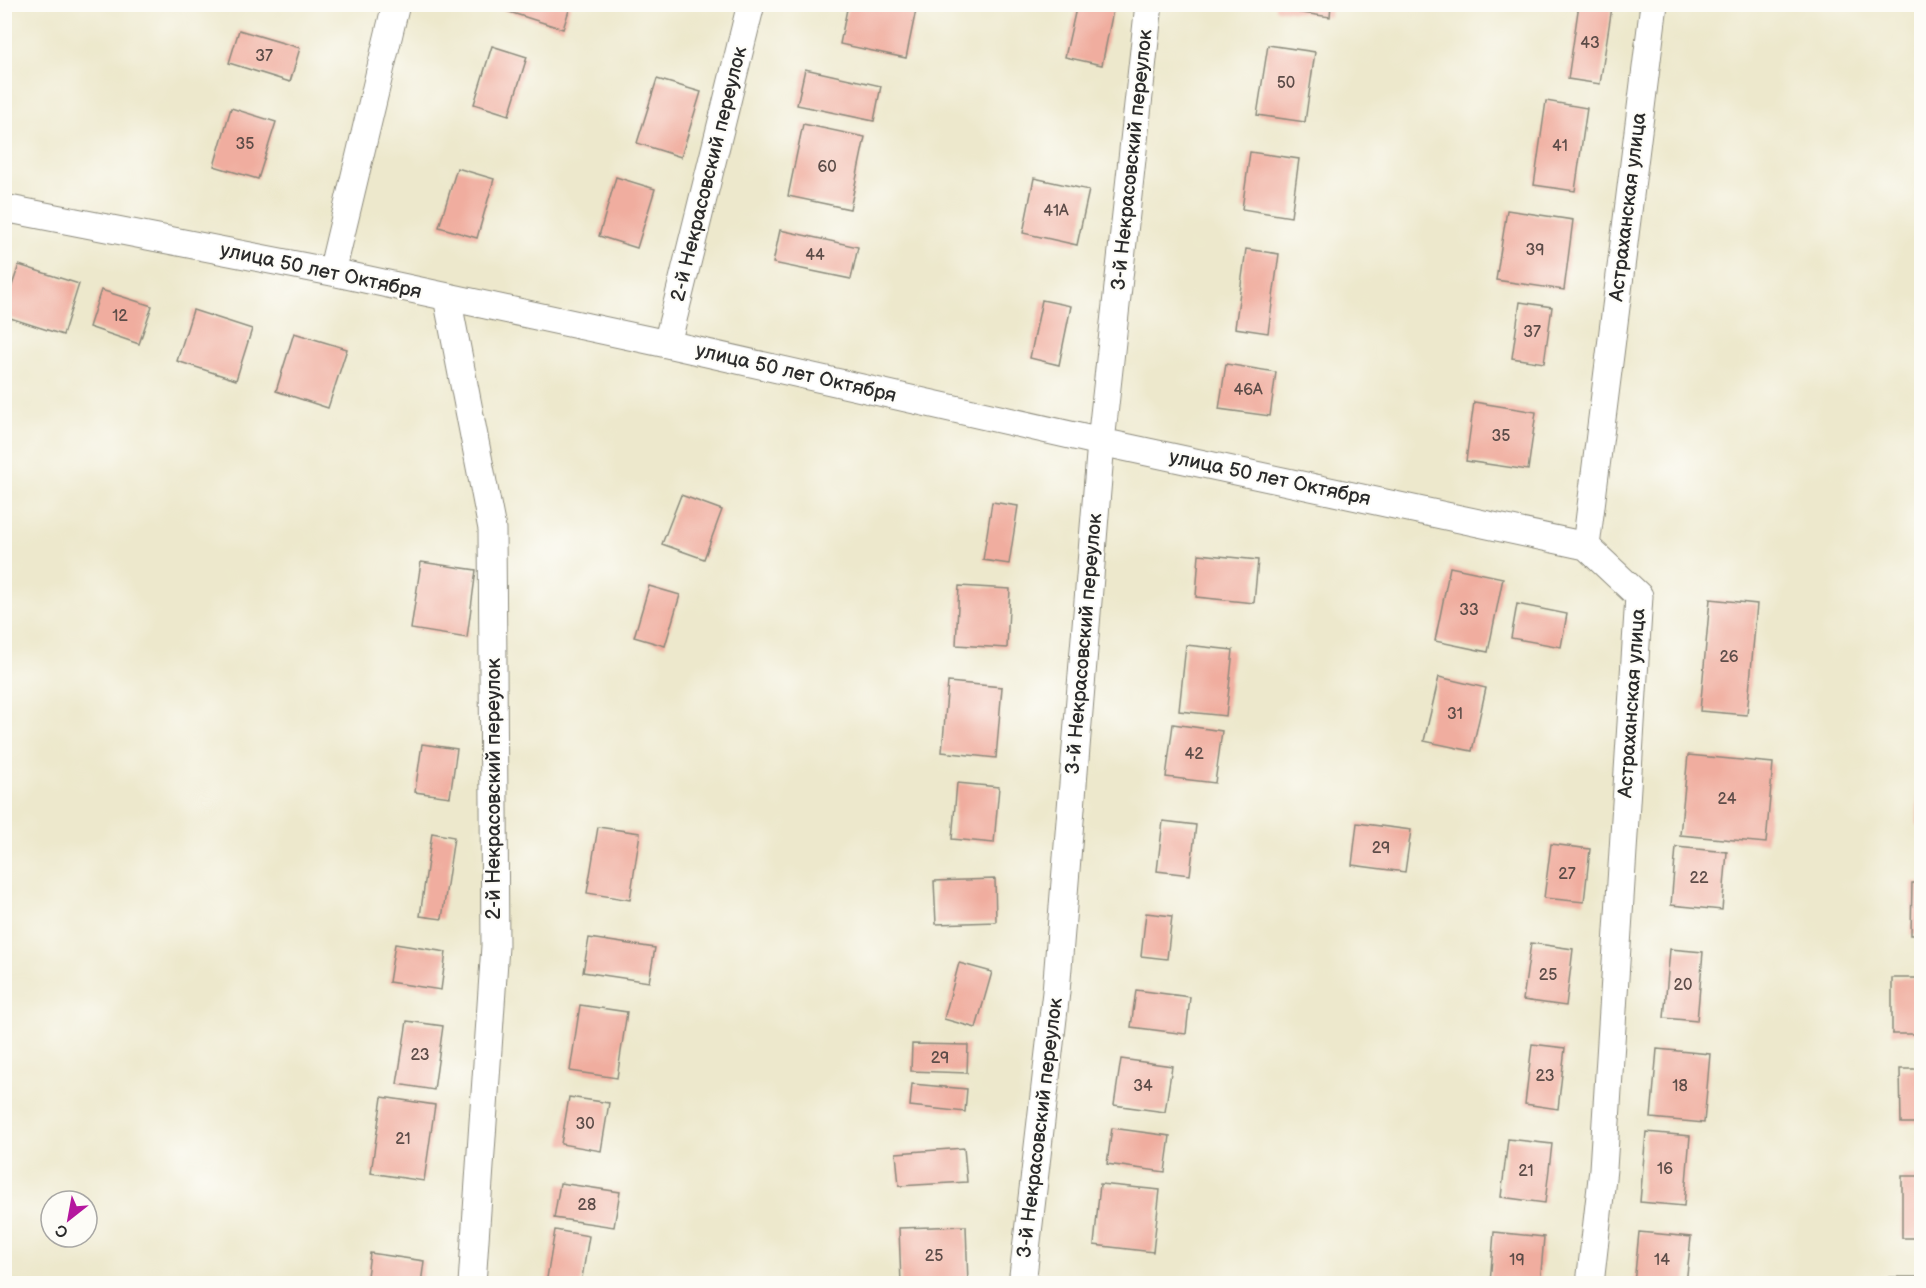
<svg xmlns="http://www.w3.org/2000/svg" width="1926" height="1288" font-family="'Balsamiq Sans',sans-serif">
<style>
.building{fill:#f0ad9f}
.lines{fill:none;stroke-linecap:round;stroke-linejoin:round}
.minor-casing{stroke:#8c8a7c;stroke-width:29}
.minor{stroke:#fff;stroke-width:27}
.labels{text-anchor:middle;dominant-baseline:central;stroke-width:4.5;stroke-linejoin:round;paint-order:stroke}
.number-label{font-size:16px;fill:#5c4c48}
.street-label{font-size:20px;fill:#2b2b2b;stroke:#fdfcf7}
</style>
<rect width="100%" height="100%" fill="#fdfcf7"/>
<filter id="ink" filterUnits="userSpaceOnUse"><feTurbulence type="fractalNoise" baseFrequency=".0167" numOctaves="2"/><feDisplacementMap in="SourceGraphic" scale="12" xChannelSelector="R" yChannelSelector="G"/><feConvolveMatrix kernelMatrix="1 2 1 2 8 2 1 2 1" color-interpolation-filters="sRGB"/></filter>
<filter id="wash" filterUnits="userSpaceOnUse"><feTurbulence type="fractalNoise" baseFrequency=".008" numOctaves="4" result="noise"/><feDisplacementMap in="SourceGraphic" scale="24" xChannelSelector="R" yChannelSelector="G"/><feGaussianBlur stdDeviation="1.35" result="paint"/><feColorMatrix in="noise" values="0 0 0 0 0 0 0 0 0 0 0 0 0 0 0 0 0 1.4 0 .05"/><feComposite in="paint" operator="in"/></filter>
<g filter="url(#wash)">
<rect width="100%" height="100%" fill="#ede8cc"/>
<g id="blocks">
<path class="building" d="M 504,4 L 571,4 L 563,29 L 503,10 Z
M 848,4 L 917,5 L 906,58 L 840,44 Z
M 1077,4 L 1114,6 L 1102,65 L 1065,57 Z
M 1275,4 L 1331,4 L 1330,17 L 1275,9 Z
M 1579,4 L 1612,7 L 1600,84 L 1568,79 Z
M 239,30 L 300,48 L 290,82 L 229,63 Z
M 1268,45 L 1315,52 L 1305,122 L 1257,115 Z
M 492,46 L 527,57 L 509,115 L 474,104 Z
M 805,69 L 881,86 L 874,121 L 797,105 Z
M 657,79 L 701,92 L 681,157 L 637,143 Z
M 1546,101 L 1587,108 L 1575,191 L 1534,185 Z
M 231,108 L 276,122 L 258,179 L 214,166 Z
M 803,124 L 865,137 L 850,209 L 788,196 Z
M 1250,152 L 1299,159 L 1291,217 L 1242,209 Z
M 457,168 L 494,179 L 477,238 L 439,227 Z
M 616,177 L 655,189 L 637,248 L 599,236 Z
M 1034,178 L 1089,190 L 1077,245 L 1023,233 Z
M 1507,210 L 1573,220 L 1564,290 L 1496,280 Z
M 780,230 L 858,247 L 851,279 L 773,263 Z
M 1246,249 L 1279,254 L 1268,333 L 1235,328 Z
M 19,265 L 79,284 L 63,335 L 4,316 L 4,309 Z
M 101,290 L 152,306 L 139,344 L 89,327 Z
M 1042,300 L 1071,306 L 1059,365 L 1030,358 Z
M 1520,302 L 1552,307 L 1544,363 L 1512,358 Z
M 193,310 L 252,329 L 236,380 L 177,361 Z
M 294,333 L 347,349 L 328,408 L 276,391 Z
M 1226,364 L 1276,372 L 1270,416 L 1219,409 Z
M 1474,402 L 1536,412 L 1528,470 L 1466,461 Z
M 681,495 L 722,510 L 704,559 L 662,544 Z
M 992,502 L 1018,506 L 1009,564 L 983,560 Z
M 1199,554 L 1258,560 L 1254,603 L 1196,597 Z
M 421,562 L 476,570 L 467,638 L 411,629 Z
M 1450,567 L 1503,578 L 1488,652 L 1435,641 Z
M 1919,582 L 1922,582 L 1922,703 L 1919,703 Z
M 649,586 L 680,595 L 665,646 L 634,637 Z
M 959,586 L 1010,589 L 1007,648 L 956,645 Z
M 1710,599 L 1757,604 L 1747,715 L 1700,711 Z
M 1517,604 L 1567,614 L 1561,647 L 1511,638 Z
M 1186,645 L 1233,650 L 1226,716 L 1179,711 Z
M 1439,677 L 1486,688 L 1472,751 L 1424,741 Z
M 948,682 L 1002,687 L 996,758 L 942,752 Z
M 1173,724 L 1222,731 L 1215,783 L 1166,777 Z
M 422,744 L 457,749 L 450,797 L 415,792 Z
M 1688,755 L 1773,763 L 1766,843 L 1680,835 Z
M 1918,770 L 1922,770 L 1922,825 L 1917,825 Z
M 957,783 L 999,787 L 994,843 L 952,839 Z
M 1163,821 L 1196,825 L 1190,875 L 1157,871 Z
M 1357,823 L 1411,830 L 1405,872 L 1352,865 Z
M 598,827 L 640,833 L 630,900 L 587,893 Z
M 432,833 L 454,837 L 442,919 L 420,916 Z
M 1551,844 L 1590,849 L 1584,902 L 1544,898 Z
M 1676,847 L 1727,852 L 1722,910 L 1671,905 Z
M 995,879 L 996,922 L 936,924 L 934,881 Z
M 1912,883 L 1922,883 L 1922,935 L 1911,935 Z
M 1146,913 L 1172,916 L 1167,959 L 1141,956 Z
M 589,938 L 655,948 L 649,982 L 583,972 Z
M 1531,943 L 1573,949 L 1566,1006 L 1523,1000 Z
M 395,944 L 446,952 L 441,990 L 389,982 Z
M 1670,949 L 1703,952 L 1697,1021 L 1664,1018 Z
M 959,963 L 992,972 L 976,1028 L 944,1019 Z
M 1892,978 L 1922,978 L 1922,1034 L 1892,1034 Z
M 1136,990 L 1190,997 L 1186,1034 L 1131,1027 Z
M 580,1005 L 627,1012 L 617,1078 L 570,1071 Z
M 407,1021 L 443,1026 L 434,1090 L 397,1084 Z
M 912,1044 L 968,1045 L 967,1073 L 911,1071 Z
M 1532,1044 L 1565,1048 L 1558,1109 L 1525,1104 Z
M 1657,1049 L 1710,1054 L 1704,1123 L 1651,1118 Z
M 1121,1059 L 1172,1066 L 1165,1112 L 1114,1105 Z
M 1900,1069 L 1922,1069 L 1922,1123 L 1901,1123 Z
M 912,1084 L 967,1089 L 965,1112 L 910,1106 Z
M 382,1097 L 435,1105 L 424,1181 L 371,1173 Z
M 569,1097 L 609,1103 L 601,1151 L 561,1144 Z
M 1112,1128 L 1170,1136 L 1165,1172 L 1107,1164 Z
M 1646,1132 L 1690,1136 L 1684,1206 L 1640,1202 Z
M 1508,1139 L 1552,1144 L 1545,1203 L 1501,1197 Z
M 964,1148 L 967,1182 L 899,1186 L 896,1153 Z
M 1902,1176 L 1922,1176 L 1922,1238 L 1902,1238 Z
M 560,1183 L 620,1192 L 614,1227 L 554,1218 Z
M 1100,1184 L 1160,1190 L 1153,1252 L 1094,1245 Z
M 966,1226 L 968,1284 L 901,1284 L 899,1228 Z
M 555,1230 L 589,1236 L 581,1284 L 546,1284 Z
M 1494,1232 L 1544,1237 L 1540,1284 L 1490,1284 Z
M 1639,1232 L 1691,1237 L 1686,1284 L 1634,1284 Z
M 370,1253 L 424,1261 L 421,1284 L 366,1284 Z
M 1889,1277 L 1922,1277 L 1922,1284 L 1889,1284 Z"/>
</g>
</g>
<g filter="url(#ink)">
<use href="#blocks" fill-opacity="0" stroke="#8c8a7c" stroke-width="1.5"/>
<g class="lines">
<defs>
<path id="minor" d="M 4,208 L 332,272 L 667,344 L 1101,442 L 1586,546
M 332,272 L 396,4
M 447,297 L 492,529 L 495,946 L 472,1284
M 667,344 L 751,4
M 1022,1284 L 1056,992 L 1101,442 L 1149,4
M 1590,1284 L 1603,1169 L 1639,596 L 1586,546 L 1654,4"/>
</defs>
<use href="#minor" class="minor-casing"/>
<use href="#minor" class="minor"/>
</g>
</g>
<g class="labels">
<g class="number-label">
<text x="1590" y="43">43</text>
<text x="264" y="56">37</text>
<text x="1286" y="83">50</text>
<text x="245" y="144">35</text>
<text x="1560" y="146">41</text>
<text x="827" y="167">60</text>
<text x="1056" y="211">41А</text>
<text x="1535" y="250">39</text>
<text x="815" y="255">44</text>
<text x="120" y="316">12</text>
<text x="1532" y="332">37</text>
<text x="1248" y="390">46А</text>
<text x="1501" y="436">35</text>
<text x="1469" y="610">33</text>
<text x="1729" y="657">26</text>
<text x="1455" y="714">31</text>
<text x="1194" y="754">42</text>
<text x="1727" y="799">24</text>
<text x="1381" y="848">29</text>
<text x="1567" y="874">27</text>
<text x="1699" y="878">22</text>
<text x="1548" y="975">25</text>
<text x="1683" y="985">20</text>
<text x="420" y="1055">23</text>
<text x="940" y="1058">29</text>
<text x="1545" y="1076">23</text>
<text x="1143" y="1086">34</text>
<text x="1680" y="1086">18</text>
<text x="585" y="1124">30</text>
<text x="403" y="1139">21</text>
<text x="1665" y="1169">16</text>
<text x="1526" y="1171">21</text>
<text x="587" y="1205">28</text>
<text x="934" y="1256">25</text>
<text x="1517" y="1260">19</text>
<text x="1662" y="1260">14</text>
</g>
<g class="street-label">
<text transform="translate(1132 160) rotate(-84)">3-й Некрасовский переулок</text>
<text transform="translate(709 174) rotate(-76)">2-й Некрасовский переулок</text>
<text transform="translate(1628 207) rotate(-83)">Астраханская улица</text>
<text transform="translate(321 271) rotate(12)">улица 50 лет Октября</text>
<text transform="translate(796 373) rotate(13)">улица 50 лет Октября</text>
<text transform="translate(1270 478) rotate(12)">улица 50 лет Октября</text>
<text transform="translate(1084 644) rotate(-85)">3-й Некрасовский переулок</text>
<text transform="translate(1632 703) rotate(-86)">Астраханская улица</text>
<text transform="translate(494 789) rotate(-90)">2-й Некрасовский переулок</text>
<text transform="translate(1040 1128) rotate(-83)">3-й Некрасовский переулок</text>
</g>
</g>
<rect width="1926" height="1288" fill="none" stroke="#fdfcf7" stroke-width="24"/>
<g transform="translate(69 1219) rotate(211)"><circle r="28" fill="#fdfcf7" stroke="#a9a8a5" stroke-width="1.5"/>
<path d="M0-4.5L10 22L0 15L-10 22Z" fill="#b5179e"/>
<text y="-9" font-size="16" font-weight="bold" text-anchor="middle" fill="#2b2b2b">С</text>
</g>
</svg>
